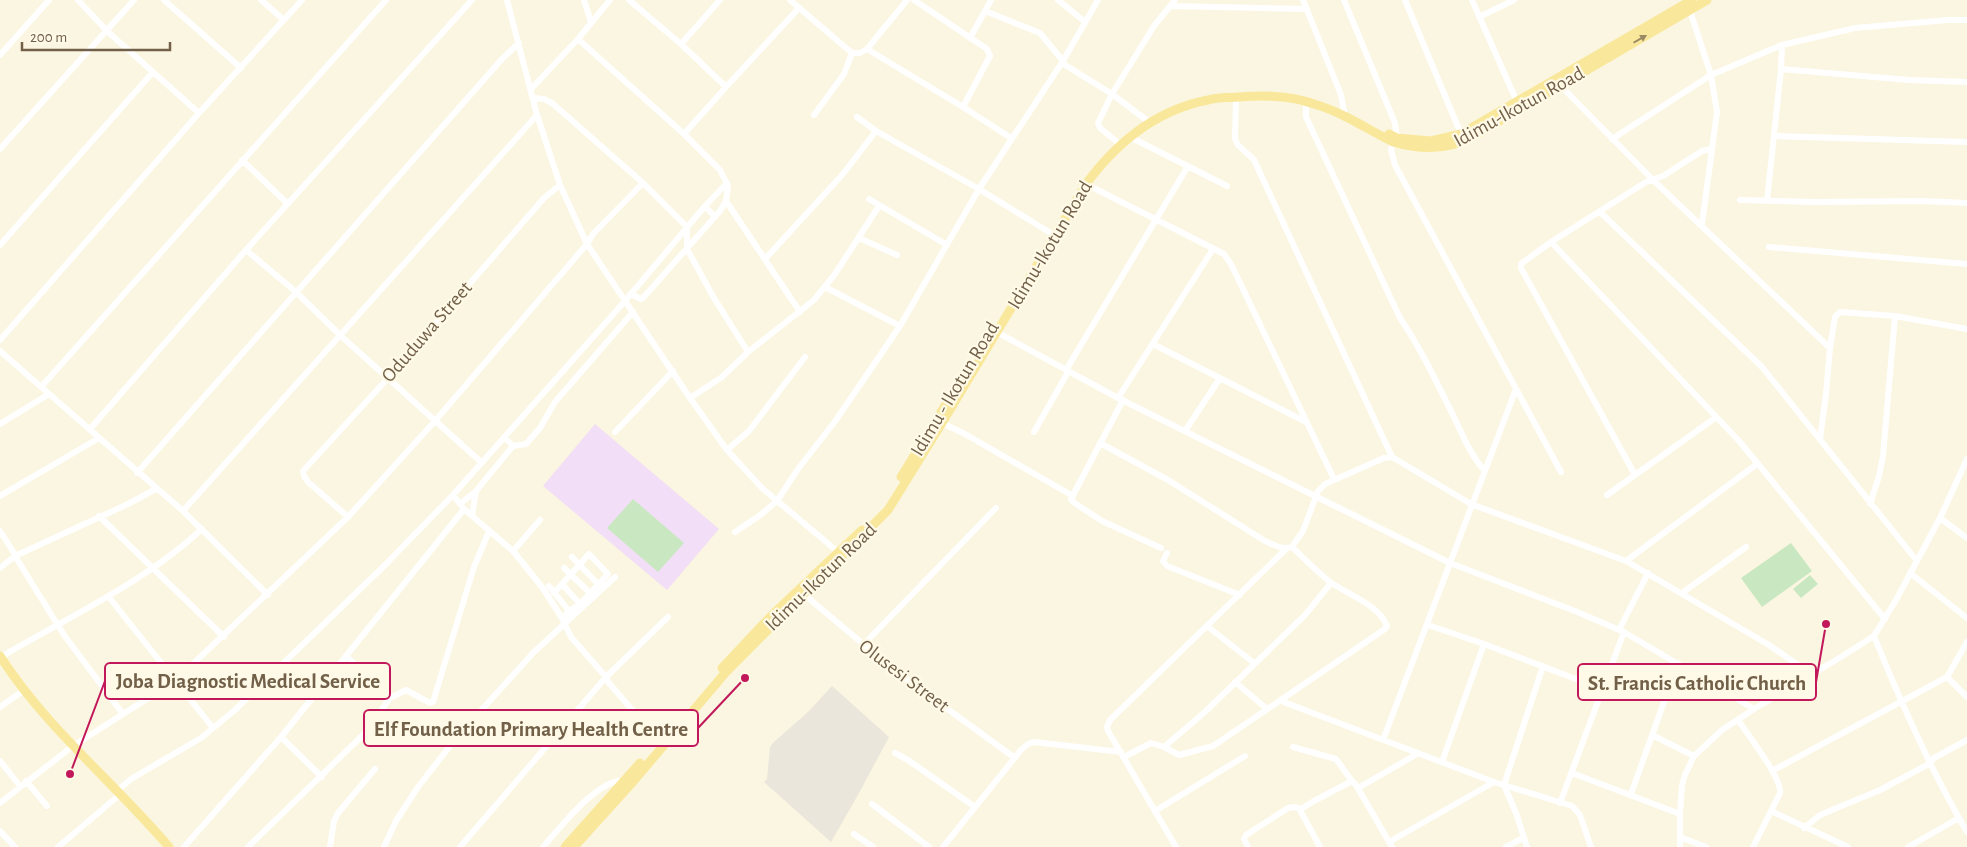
<svg xmlns="http://www.w3.org/2000/svg" width="1967" height="847" font-family="'Alegreya Sans',sans-serif">
<style>
.industrial{fill:#eae6dc}
.education{fill:#f3def7}
.green{fill:#c9e8c1}
.lines{fill:none;stroke-linecap:round;stroke-linejoin:round}
.minor{stroke:#fff;stroke-width:6}
.major{stroke:#f9e89b;stroke-width:9}
.oneway{fill:#9a8962}
.labels{text-anchor:middle;dominant-baseline:central;stroke-width:4.5;stroke-linejoin:round;paint-order:stroke}
.street-label{font-size:20px;fill:#726049;stroke:#fffae7}
.leader{fill:none;stroke:#c2185b;stroke-width:2}
.callout-dot{fill:#c2185b;stroke:#fffae7;stroke-width:2}
.callout{fill:#fffae7;stroke:#c2185b;stroke-width:2}
.callout-label{font-size:21px;text-anchor:middle;font-weight:bold;fill:#726049}
</style>
<rect width="100%" height="100%" fill="#fbf6e1"/>
<path class="industrial" d="M 832,686 L 889,737 L 859,793 L 831,842 L 764,782 L 767,779 L 770,747 L 773,743 L 808,712 Z"/>
<path class="education" d="M 595,424 L 719,529 L 667,590 L 543,486 Z"/>
<path class="green" d="M 633,499 L 684,543 L 658,572 L 607,528 Z
M 1791,543 L 1812,571 L 1762,607 L 1741,578 Z
M 1810,575 L 1818,584 L 1801,598 L 1793,589 Z"/>
<g class="lines">
<path class="minor" d="M 78,0 L 107,31 L 199,113
M 164,0 L 241,68
M 261,0 L 284,20
M 507,0 L 537,115 L 560,185 L 587,244 L 690,398 L 727,450 L 763,489 L 837,551
M 584,0 L 591,22
M 629,0 L 681,44 L 726,87 L 799,8
M 790,0 L 852,53 L 860,53 L 867,49 L 907,0
M 914,0 L 987,49 L 990,56 L 963,107
M 1058,0 L 1085,22
M 1303,0 L 1341,95 L 1344,111
M 1344,0 L 1395,123 L 1397,138
M 1405,0 L 1461,134
M 1472,0 L 1517,102
M 1171,6 L 1307,9
M 1691,6 L 1692,17 L 1711,75 L 1717,112 L 1702,224
M 985,11 L 1040,33 L 1063,61
M 1479,17 L 1514,0
M 970,38 L 991,0
M 578,39 L 684,134 L 720,170 L 728,186 L 726,201 L 720,211 L 643,298 L 641,299 L 631,294
M 681,44 L 720,0
M 867,49 L 963,107 L 1011,138
M 0,55 L 49,0
M 1062,63 L 1112,94 L 1145,119
M 1781,69 L 1909,80 L 1967,82
M 1560,85 L 1652,179 L 1830,348 L 1826,394 L 1820,439
M 531,89 L 578,39 L 610,0
M 1236,97 L 1235,139 L 1238,145 L 1254,160 L 1392,457
M 534,98 L 544,99 L 552,103 L 643,183 L 687,227 L 687,249 L 714,298 L 748,352
M 1306,101 L 1306,117 L 1400,318 C 1420,347 1436,381 1452,413 C 1462,433 1469,453 1484,470
M 814,115 L 844,74 L 852,53
M 857,117 L 876,131 L 979,189 L 1049,232
M 684,134 L 726,87
M 1774,136 L 1967,142
M 1130,137 L 1227,186
M 1612,139 L 1711,75 L 1782,45 L 1855,28 L 1948,20 L 1967,20
M 1116,141 L 1100,128 L 1098,123 L 1112,94 L 1154,26 L 1175,0
M 1393,142 L 1391,150 L 1395,165 L 1561,472
M 0,149 L 134,0
M 242,160 L 288,204
M 1086,184 L 1224,254 L 1231,264 L 1334,479
M 869,199 L 947,245
M 1740,200 L 1813,202 L 1923,201 L 1967,203
M 726,201 L 800,312
M 1767,201 L 1781,69 L 1782,45
M 705,206 L 715,217
M 1600,212 L 1762,367 L 1917,561
M 859,238 L 897,255
M 1551,242 L 1740,442 L 1885,619
M 0,245 L 153,72
M 1769,247 L 1967,264
M 246,250 L 296,292 L 341,336 L 481,462
M 765,259 L 843,174 L 876,131
M 825,287 L 900,326
M 991,329 L 1118,398 L 1450,563 L 1575,611 L 1624,632 L 1754,709
M 0,340 L 199,113 L 302,0
M 1153,344 L 1306,422
M 1830,348 L 1835,317 L 1840,312 L 1895,316 L 1967,329
M 0,351 L 183,511 L 268,595
M 1066,370 L 1188,166
M 41,387 L 386,0
M 690,398 L 722,377 L 748,352 L 814,300 L 835,274 L 879,206
M 1118,398 L 1213,249
M 1123,400 L 1071,499 L 1073,502 L 1102,521 L 1161,548
M 942,423 L 965,434 L 1073,496
M 0,424 L 49,394
M 90,429 L 246,250 L 472,0
M 1185,431 L 1220,378
M 615,432 L 673,371
M 1034,432 L 1068,372
M 1100,443 L 1168,480 L 1265,541 C 1274,545 1282,550 1292,547 L 1303,531 L 1318,491 L 1325,484 L 1384,458 L 1392,457 L 1471,504 L 1626,561 L 1769,645 L 1811,674
M 513,446 L 526,444 L 540,428 L 555,402 L 633,312
M 727,450 L 749,431 L 805,357
M 137,473 L 502,59 L 519,43
M 1635,475 L 1521,268 L 1521,264 L 1551,242 L 1646,182 L 1663,176 L 1702,151 L 1711,149
M 453,495 L 464,509 L 513,551 L 542,587 L 562,618 L 571,637 L 606,677 L 609,683 L 659,741
M 1607,495 L 1715,418
M 0,496 L 99,438
M 460,504 L 476,491 L 513,446 L 504,437
M 1870,504 L 1879,476 L 1883,456 L 1895,316
M 183,511 L 537,115
M 99,516 L 224,637
M 472,516 L 476,491
M 348,517 L 308,482 L 304,476 L 303,471 L 388,378 L 544,198 L 560,185
M 1940,518 L 1967,538
M 0,531 L 14,553
M 735,532 L 759,516 L 777,501 L 798,469 L 836,420 L 900,326 L 979,189 L 1063,61 L 1098,0
M 513,551 L 540,520
M 1167,553 L 1163,561 L 1167,566 L 1240,595
M 15,556 L 64,635 L 123,714
M 572,557 L 598,584
M 1626,561 L 1757,464
M 0,568 L 15,556 L 128,504 L 156,489
M 564,568 L 590,593
M 1910,573 L 1967,618
M 562,584 L 580,604
M 549,586 L 569,611 L 562,618
M 801,592 L 898,673 L 1015,758
M 554,593 L 589,554 L 608,574 L 580,604 L 569,611
M 1682,593 L 1746,547
M 108,596 L 213,728
M 1207,626 L 1254,663
M 1431,626 L 1484,644 L 1602,689
M 1619,630 L 1648,573
M 1874,636 C 1901,703 1930,769 1967,832
M 863,645 L 996,508
M 1,657 C 68,617 144,583 202,529
M 347,657 L 390,698
M 1947,677 L 1967,697
M 1235,682 L 1267,709
M 1281,701 L 1494,782 L 1572,806 L 1580,815 L 1591,847
M 0,707 L 20,693
M 1738,720 C 1748,735 1782,778 1780,793 L 1753,847
M 1652,735 L 1694,756
M 281,737 L 322,777
M 1383,740 L 1516,389
M 73,746 L 175,681 L 348,517 L 435,421 L 587,244 L 593,234 L 643,183
M 1164,747 L 1206,711 L 1305,615 L 1331,583
M 1293,747 L 1336,759 L 1352,781
M 895,753 L 908,760 L 975,807
M 1124,757 L 1151,743 L 1164,747 L 1179,755 L 1213,746 L 1219,742 L 1385,629 L 1387,626 C 1378,603 1347,595 1329,581 C 1316,571 1305,559 1292,547
M 0,761 L 20,786
M 1442,762 L 1484,644
M 1772,771 L 1947,677 L 1967,642
M 1572,773 L 1680,814
M 26,781 L 47,806
M 1358,788 L 1417,754
M 118,790 L 131,779 L 201,738 L 235,710 L 385,565 L 453,495 L 625,301 L 705,206 L 727,183
M 1631,794 L 1678,663
M 0,803 L 69,749
M 1560,803 L 1624,632
M 872,804 L 929,847
M 1155,811 L 1245,756
M 1771,811 L 1848,847
M 1804,828 L 1820,815 L 1880,790 L 1929,764 L 1934,758 L 1967,740
M 0,831 L 15,847
M 854,834 L 873,847
M 1680,837 L 1706,847
M 1389,842 L 1494,782
M 58,847 L 117,797
M 184,847 L 281,737 L 464,509
M 248,847 L 366,732 L 390,698 L 406,690 L 430,703 L 433,702 L 474,567 L 489,531
M 330,847 L 334,821 L 338,813 L 375,769
M 384,847 L 396,821 L 418,787 L 457,737 L 534,652 L 615,577
M 460,847 L 606,677 L 668,617
M 543,847 C 559,829 600,776 625,781
M 943,847 L 1021,750 L 1028,744 L 1034,742 L 1121,752
M 1176,847 L 1108,731 L 1107,727 L 1110,720 L 1287,548
M 1248,847 L 1244,839 L 1246,835 L 1288,808 L 1294,807 L 1301,809
M 1320,847 L 1301,812 L 1301,809 L 1314,801 L 1352,781 L 1356,785 L 1392,847
M 1506,847 L 1523,838
M 1527,847 L 1516,813 L 1504,785 L 1543,666
M 1680,847 L 1680,814 L 1682,785 L 1685,775 L 1694,756 L 1722,730 L 1754,709 L 1841,657 L 1874,636 L 1896,600 L 1940,518 L 1967,459
M 1908,847 L 1959,818"/>
<path class="major" d="M 1389,134 L 1397,138 L 1431,141 L 1461,134 L 1692,0
M 901,477 L 962,378
M 0,656 C 46,728 114,782 169,847
M 722,668 L 771,616 L 862,530
M 565,847 L 640,763
M 574,847 L 631,784 L 726,672 L 888,510 L 942,423 L 1086,184 C 1117,142 1156,110 1208,100 C 1218,97 1229,98 1239,97 C 1264,95 1290,95 1314,104 C 1342,112 1367,129 1393,142 C 1420,150 1446,151 1472,137 L 1707,0"/>
</g>
<defs><path id="oneway-solid" d="M-6-.8H1V-3.2L6.5 0L1 3.2V.8H-6Z" transform="scale(1.25)"/></defs>
<use class="oneway" href="#oneway-solid" transform="translate(1640 39) rotate(-30)"/>
<g class="labels">
<g class="street-label">
<text transform="translate(1519 107) rotate(-29)">Idimu-Ikotun Road</text>
<text transform="translate(1050 245) rotate(-59)">Idimu-Ikotun Road</text>
<text transform="translate(427 332) rotate(-49)">Oduduwa Street</text>
<text transform="translate(955 389) rotate(-59)">Idimu - Ikotun Road</text>
<text transform="translate(821 577) rotate(-44)">Idimu-Ikotun Road</text>
<text transform="translate(904 676) rotate(37)">Olusesi Street</text>
</g>
</g>
<path class="leader" d="M70 774L105 681M1826 624L1816 682M745 678L698 728"/>
<g class="callout-dot">
<circle cx="70" cy="774" r="5"/>
<circle cx="1826" cy="624" r="5"/>
<circle cx="745" cy="678" r="5"/>
</g>
<g class="callout">
<rect x="105" y="663" width="285" height="36" rx="5"/>
<rect x="1578" y="664" width="238" height="36" rx="5"/>
<rect x="364" y="710" width="334" height="36" rx="5"/>
</g>
<g class="callout-label">
<text x="248" y="688">Joba Diagnostic Medical Service</text>
<text x="1697" y="690">St. Francis Catholic Church</text>
<text x="531" y="736">Elf Foundation Primary Health Centre</text>
</g>
<path d="M22 42v8h148v-8" fill="none" stroke="#726049" stroke-width="2.5"/>
<text x="30" y="42" font-size="15" fill="#726049" stroke="#fffae7" stroke-width="4" paint-order="stroke">200 m</text>
</svg>
